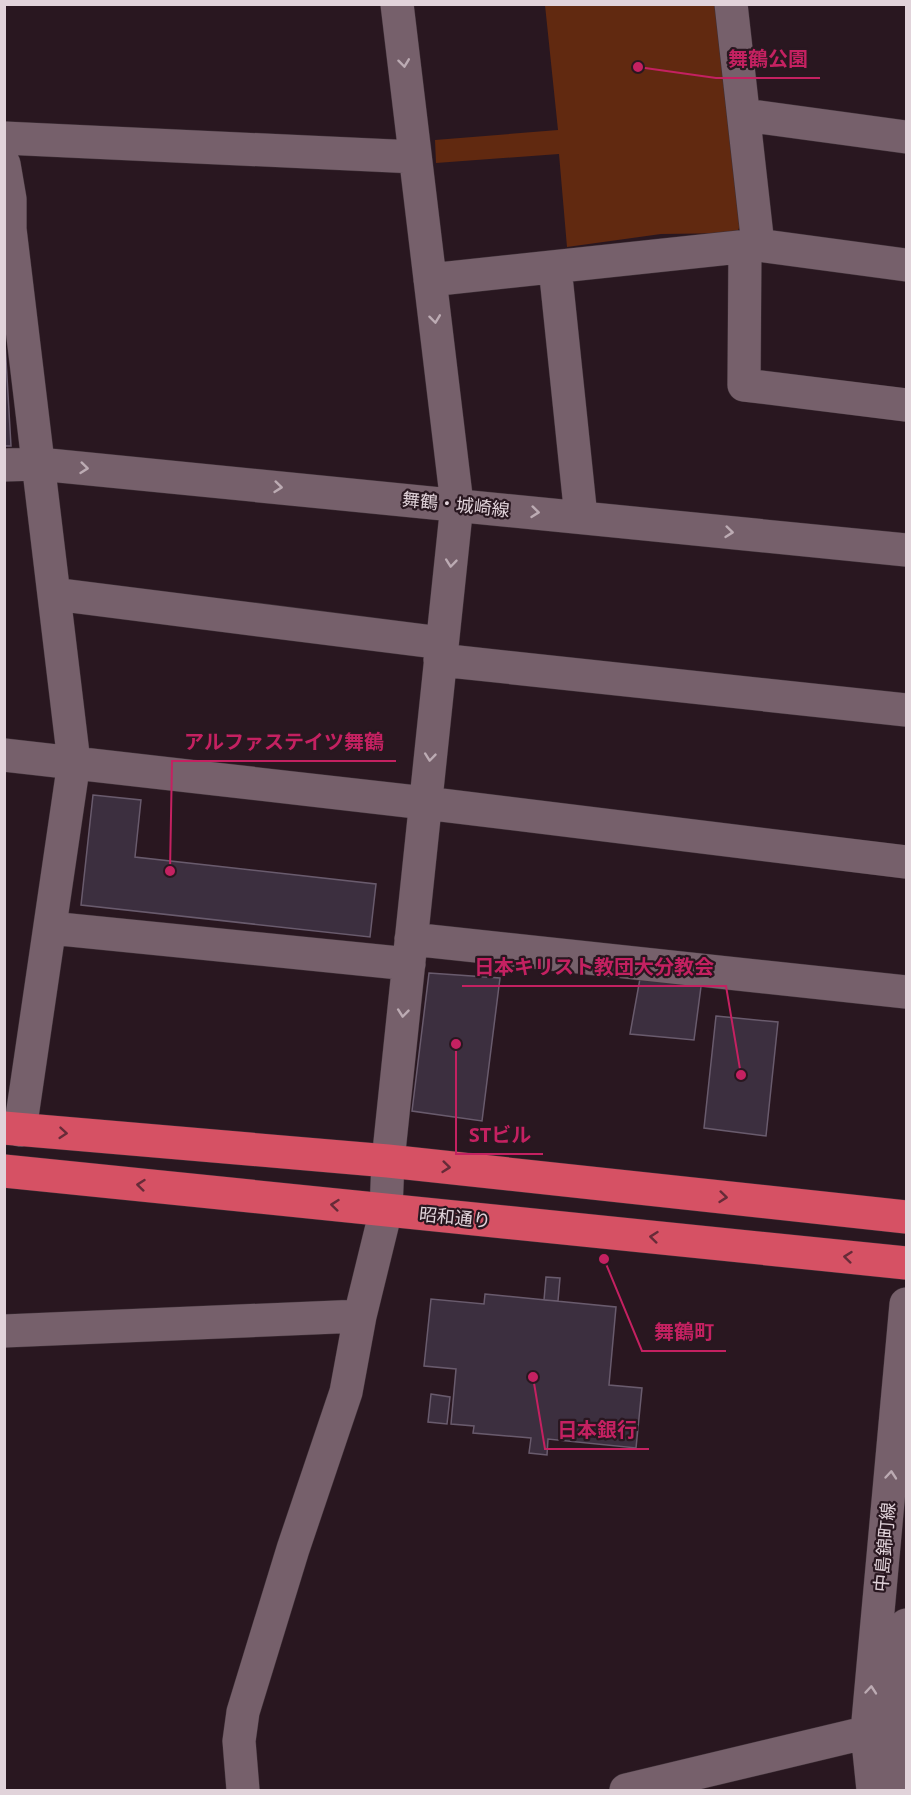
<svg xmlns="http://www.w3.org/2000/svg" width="911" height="1795" font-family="'Noto Sans','Noto Sans JP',sans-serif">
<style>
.green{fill:#612910}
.building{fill:#3c2f3f;stroke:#695b6d;stroke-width:1.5}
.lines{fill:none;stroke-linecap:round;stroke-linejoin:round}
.minor-casing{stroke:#3f3138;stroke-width:34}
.highway-casing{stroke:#3f3138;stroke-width:34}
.minor{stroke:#76606b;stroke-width:33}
.highway{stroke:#d65164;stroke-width:33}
.oneway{stroke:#bcabb3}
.oneway2{stroke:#662b38}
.labels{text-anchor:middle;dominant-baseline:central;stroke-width:4.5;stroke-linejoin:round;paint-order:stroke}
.street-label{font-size:18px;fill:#e1d3da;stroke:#291720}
.leader{fill:none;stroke:#c42161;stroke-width:2}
.callout-dot{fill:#c42161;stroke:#291720;stroke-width:2}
.callout-label{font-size:20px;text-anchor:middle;font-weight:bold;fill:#c42161;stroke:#291720;stroke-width:4.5;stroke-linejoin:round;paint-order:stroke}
</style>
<rect width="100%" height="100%" fill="#291720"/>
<path class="green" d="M 545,5 L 718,5 L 742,220 L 737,233 L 661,234 L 567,247 L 559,154 L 436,163 L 435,140 L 558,130 Z"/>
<path class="building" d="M 4,325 L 11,446 L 4,446 Z
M 93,795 L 141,800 L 135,857 L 376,884 L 370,937 L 81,905 Z
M 429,973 L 500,978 L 482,1121 L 412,1111 Z
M 641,973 L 702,979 L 694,1040 L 630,1034 Z
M 716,1016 L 778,1022 L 766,1136 L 704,1128 Z
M 546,1277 L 560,1278 L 558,1301 L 544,1300 Z
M 485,1294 L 616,1307 L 609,1385 L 642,1388 L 636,1448 L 548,1439 L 547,1455 L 529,1453 L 531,1438 L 473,1433 L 474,1426 L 451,1424 L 456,1369 L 424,1366 L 431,1299 L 484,1304 Z
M 431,1394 L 450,1397 L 447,1424 L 428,1422 Z"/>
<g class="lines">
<defs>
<path id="minor" d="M 731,4 L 758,245
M 744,115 L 906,137
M 4,138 L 415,157
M 4,164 L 10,199 L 10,229 L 74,762 L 20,1130
M 745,247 L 744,385 L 906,405
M 555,267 L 581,517
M 430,280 L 758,245 L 906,265
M 4,465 L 39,464 L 906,550
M 54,594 L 442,643
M 440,660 L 906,710
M 4,755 L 425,803 L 906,862
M 50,928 L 409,964
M 411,939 L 906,992
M 4,1331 L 360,1316
M 243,1790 L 239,1741 L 243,1712 L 293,1549 L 346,1392 L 360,1316 L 386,1210 L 388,1161 L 457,504 L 397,4
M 626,1790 L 906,1723
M 873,1790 L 867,1732 L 906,1304
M 901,1790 L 895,1726 L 906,1625"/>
<path id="highway" d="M 4,1128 L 388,1161 L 906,1217
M 4,1171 L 906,1263"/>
</defs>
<use href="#minor" class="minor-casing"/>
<use href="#highway" class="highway-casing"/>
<use href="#minor" class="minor"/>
<use href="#highway" class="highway"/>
</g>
<defs><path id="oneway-chevron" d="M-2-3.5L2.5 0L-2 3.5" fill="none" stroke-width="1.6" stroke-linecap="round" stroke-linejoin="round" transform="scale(1.5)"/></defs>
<g class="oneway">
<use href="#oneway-chevron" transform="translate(404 63) rotate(83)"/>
<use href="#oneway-chevron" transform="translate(435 319) rotate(83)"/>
<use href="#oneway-chevron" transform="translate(84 468) rotate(6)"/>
<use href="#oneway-chevron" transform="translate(278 487) rotate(6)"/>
<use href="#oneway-chevron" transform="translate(535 512) rotate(6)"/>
<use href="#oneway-chevron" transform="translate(729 532) rotate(6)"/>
<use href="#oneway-chevron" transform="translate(451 563) rotate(96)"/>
<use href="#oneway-chevron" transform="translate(430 757) rotate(96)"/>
<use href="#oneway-chevron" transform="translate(403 1013) rotate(96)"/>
<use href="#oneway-chevron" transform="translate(891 1475) rotate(-85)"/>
<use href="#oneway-chevron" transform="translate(871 1690) rotate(-85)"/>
</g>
<g class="oneway2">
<use href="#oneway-chevron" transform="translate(63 1133) rotate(5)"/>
<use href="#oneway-chevron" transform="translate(446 1167) rotate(6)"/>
<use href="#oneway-chevron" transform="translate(141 1185) rotate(-174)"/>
<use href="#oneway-chevron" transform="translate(723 1197) rotate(6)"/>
<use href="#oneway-chevron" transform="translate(335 1205) rotate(-174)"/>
<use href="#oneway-chevron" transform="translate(654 1237) rotate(-174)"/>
<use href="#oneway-chevron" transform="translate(848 1257) rotate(-174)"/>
</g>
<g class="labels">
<g class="street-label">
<text transform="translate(456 504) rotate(6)">舞鶴・城崎線</text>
<text transform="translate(455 1217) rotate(6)">昭和通り</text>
<text transform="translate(884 1547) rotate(-85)">中島錦町線</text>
</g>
</g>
<path class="leader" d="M638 67L716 78H820M170 871L172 761H396M741 1075L726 986H462M456 1044L456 1154H543M604 1259L642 1351H726M533 1377L545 1449H649"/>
<g class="callout-dot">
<circle cx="638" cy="67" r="6"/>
<circle cx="170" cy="871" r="6"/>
<circle cx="741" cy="1075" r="6"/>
<circle cx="456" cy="1044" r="6"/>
<circle cx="604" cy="1259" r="6"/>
<circle cx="533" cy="1377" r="6"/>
</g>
<g class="callout-label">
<text x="768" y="66">舞鶴公園</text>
<text x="284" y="749">アルファステイツ舞鶴</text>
<text x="594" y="974">日本キリスト教団大分教会</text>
<text x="500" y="1142">STビル</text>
<text x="684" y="1339">舞鶴町</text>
<text x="597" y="1437">日本銀行</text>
</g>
<rect width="911" height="1795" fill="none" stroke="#e1d3da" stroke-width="12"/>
</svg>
